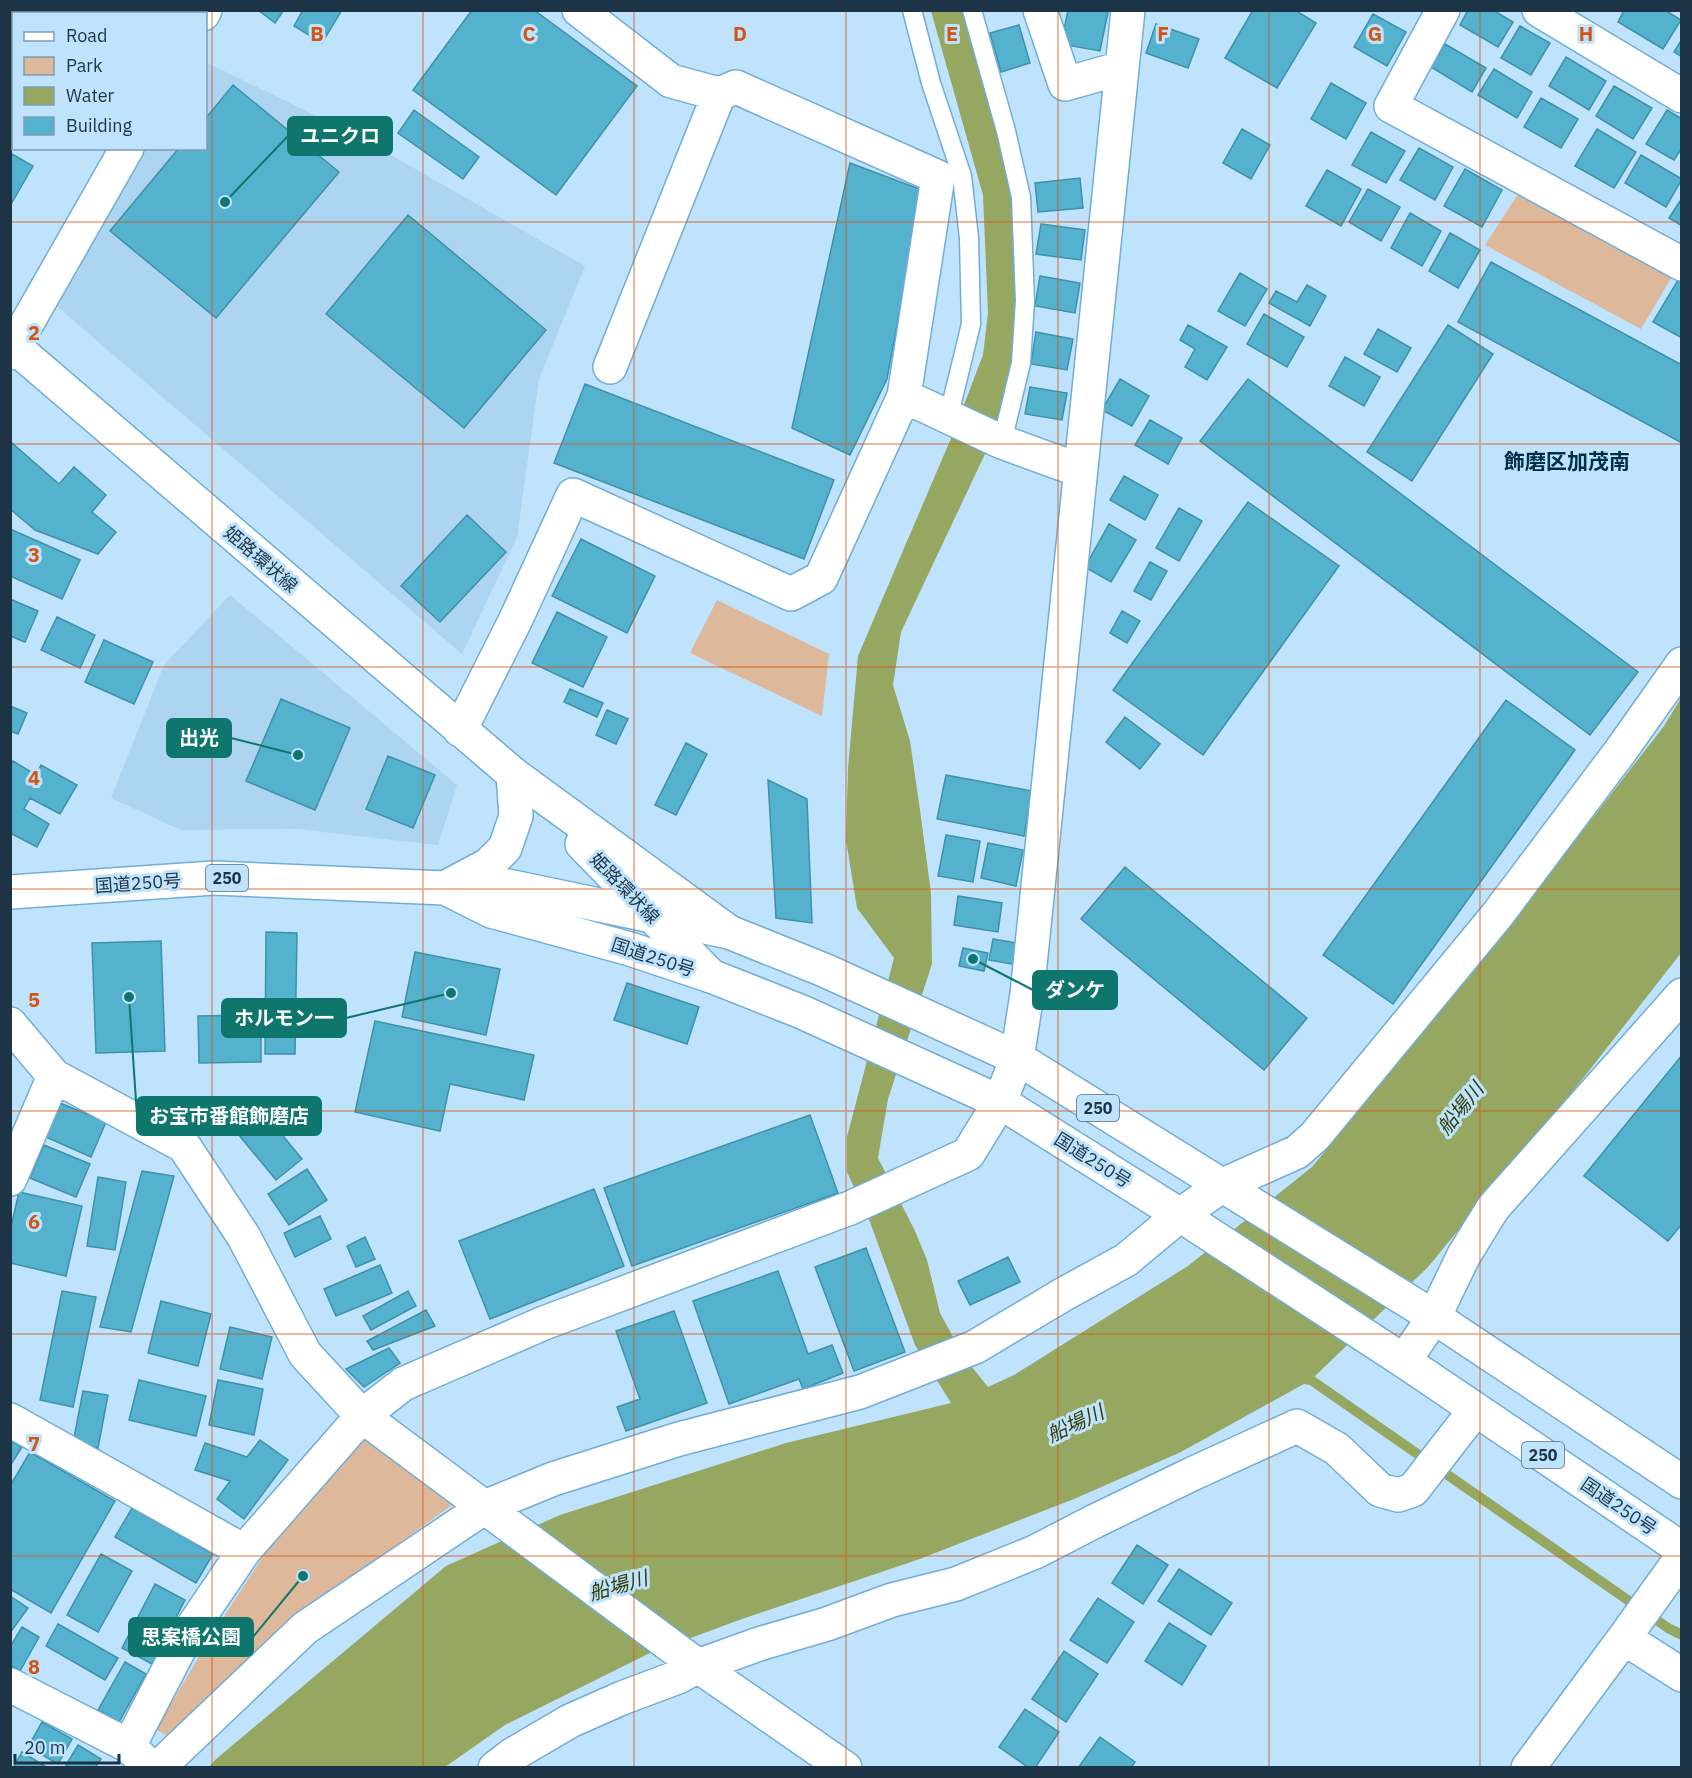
<svg xmlns="http://www.w3.org/2000/svg" width="1692" height="1778" font-family="'IBM Plex Sans','Noto Sans JP',sans-serif">
<style>
.built{fill:#add4f1}
.green{fill:#deb89b}
.water{fill:#96a761}
.lines{fill:none;stroke-linecap:round;stroke-linejoin:round}
.stream{stroke:#96a761;stroke-width:10}
.building{fill:#55b2ce;stroke:#3e91a9;stroke-width:1.5}
.lane-casing{stroke:#71add6;stroke-width:21}
.street-casing{stroke:#71add6;stroke-width:36}
.secondary-casing{stroke:#71add6;stroke-width:36}
.highway-casing{stroke:#71add6;stroke-width:36}
.lane{stroke:#fff;stroke-width:18}
.street{stroke:#fff;stroke-width:33}
.secondary{stroke:#fff;stroke-width:33}
.highway{stroke:#fff;stroke-width:33}
.grid{fill:none;stroke:#d45512;stroke-width:1.5;stroke-opacity:0.55}
.labels{text-anchor:middle;dominant-baseline:central;stroke-width:6;stroke-linejoin:round;paint-order:stroke}
.shield{fill:#bfe3fd;stroke:#4d687c;stroke-width:1.5}
.shield-label{font-size:16px;font-weight:bold;fill:#1c3445}
.street-label{font-size:18px;fill:#1c3445;stroke:#bfe3fd}
.water-label{font-size:20px;font-style:italic;fill:#333d05;stroke:#bfe3fd}
.quarter-label{font-size:21px;font-weight:bold;fill:#002f4b;stroke:#bfe3fd}
.grid-label{font-size:20px;text-anchor:middle;font-weight:bold;fill:#d45512;stroke:#bfe3fd;stroke-width:6;stroke-linejoin:round;paint-order:stroke}
.leader{fill:none;stroke:#0f766e;stroke-width:2}
.callout-dot{fill:#0f766e;stroke:#bfe3fd;stroke-width:2}
.callout{fill:#0f766e;stroke:#0f766e;stroke-width:2}
.callout-label{font-size:20px;text-anchor:middle;font-weight:bold;fill:#fff}
</style>
<rect width="100%" height="100%" fill="#bfe3fd"/>
<path class="built" d="M 206,62 L 363,139 L 585,266 L 539,379 L 517,537 L 462,654 L 54,304 L 140,149 L 206,148 Z
M 230,595 L 457,785 L 438,845 L 296,829 L 181,830 L 111,798 L 164,665 Z"/>
<path class="green" d="M 1518,194 L 1673,275 L 1641,329 L 1485,245 Z
M 717,600 L 829,654 L 822,716 L 690,653 Z
M 364,1440 L 456,1502 L 305,1612 L 241,1665 L 170,1738 L 156,1729 L 212,1635 L 274,1540 Z"/>
<path class="water" d="M 931,11 L 966,11 L 976,41 L 1016,207 L 1017,268 L 1015,358 L 1002,404 L 985,454 L 901,632 L 893,685 L 910,741 L 920,810 L 931,893 L 932,964 L 888,1099 L 878,1158 L 915,1231 L 927,1260 L 940,1313 L 964,1357 L 988,1387 L 1014,1375 L 1188,1266 L 1312,1167 L 1477,967 L 1664,726 L 1681,698 L 1681,953 L 1581,1081 L 1428,1267 L 1311,1380 L 1181,1452 L 1074,1499 L 917,1560 L 742,1619 L 650,1653 L 505,1725 L 445,1767 L 208,1768 L 215,1760 L 446,1566 L 560,1515 L 786,1443 L 951,1403 L 915,1345 L 870,1222 L 847,1172 L 847,1137 L 894,958 L 857,908 L 846,840 L 848,768 L 858,656 L 952,436 L 983,355 L 988,313 L 983,195 Z"/>
<g class="lines">
<path class="stream" d="M 1299,1378 L 1311,1380 L 1668,1628 L 1682,1635"/>
</g>
<path class="building" d="M 84,10 L 123,10 L 121,14 L 82,14 Z
M 132,10 L 166,10 L 171,14 L 130,14 Z
M 258,10 L 284,10 L 275,23 Z
M 303,10 L 342,10 L 322,43 L 294,26 Z
M 472,10 L 534,10 L 637,86 L 556,195 L 413,90 Z
M 1068,10 L 1098,10 L 1108,12 L 1100,51 L 1061,44 Z
M 1253,10 L 1295,10 L 1316,23 L 1277,88 L 1225,58 Z
M 1468,10 L 1493,10 L 1513,22 L 1498,47 L 1460,25 Z
M 1624,10 L 1665,10 L 1681,20 L 1663,49 L 1618,22 Z
M 1373,14 L 1406,32 L 1387,66 L 1354,47 Z
M 1156,24 L 1199,39 L 1188,68 L 1146,53 Z
M 1019,25 L 1030,63 L 1001,72 L 990,33 Z
M 1520,26 L 1550,43 L 1531,75 L 1501,58 Z
M 1682,39 L 1682,57 L 1674,52 Z
M 1445,44 L 1486,68 L 1472,92 L 1431,67 Z
M 1566,57 L 1606,81 L 1589,110 L 1549,86 Z
M 1494,69 L 1532,92 L 1517,118 L 1478,95 Z
M 1331,83 L 1366,103 L 1346,139 L 1311,119 Z
M 233,85 L 339,172 L 216,318 L 110,231 L 179,148 L 206,148 L 206,118 Z
M 1614,86 L 1652,108 L 1633,139 L 1596,116 Z
M 1541,98 L 1578,119 L 1561,148 L 1524,127 Z
M 414,110 L 479,157 L 463,179 L 398,133 Z
M 1667,110 L 1682,119 L 1682,148 L 1674,160 L 1646,144 Z
M 1242,129 L 1270,145 L 1251,179 L 1223,163 Z
M 1597,129 L 1636,152 L 1614,188 L 1575,166 Z
M 1371,132 L 1405,151 L 1386,183 L 1352,165 Z
M 1419,148 L 1453,167 L 1435,200 L 1400,180 Z
M 10,153 L 33,166 L 10,206 Z
M 1641,155 L 1682,179 L 1666,207 L 1625,183 Z
M 850,163 L 922,190 L 887,379 L 850,455 L 792,428 Z
M 1465,169 L 1502,190 L 1482,227 L 1444,206 Z
M 1327,170 L 1361,189 L 1341,226 L 1306,206 Z
M 1080,178 L 1083,208 L 1038,212 L 1035,183 Z
M 1368,189 L 1400,207 L 1381,241 L 1349,222 Z
M 1682,198 L 1682,226 L 1669,218 Z
M 1410,213 L 1441,231 L 1422,266 L 1391,248 Z
M 408,215 L 546,330 L 464,428 L 326,314 Z
M 1041,224 L 1085,230 L 1081,260 L 1036,254 Z
M 1450,233 L 1480,250 L 1458,288 L 1429,271 Z
M 1491,262 L 1682,365 L 1682,443 L 1458,322 Z
M 1240,273 L 1267,289 L 1245,326 L 1218,311 Z
M 1040,276 L 1080,283 L 1075,313 L 1035,306 Z
M 1678,280 L 1682,283 L 1682,338 L 1653,322 Z
M 1307,285 L 1326,296 L 1310,326 L 1269,303 L 1276,291 L 1297,302 Z
M 1264,314 L 1304,337 L 1287,367 L 1247,344 Z
M 1188,325 L 1227,347 L 1207,380 L 1185,367 L 1195,349 L 1180,340 Z
M 1448,325 L 1493,354 L 1412,481 L 1367,452 Z
M 1378,329 L 1411,348 L 1397,372 L 1364,354 Z
M 1036,332 L 1073,339 L 1067,370 L 1031,364 Z
M 1345,357 L 1380,377 L 1364,406 L 1329,386 Z
M 1120,379 L 1149,396 L 1132,426 L 1102,410 Z
M 1248,379 L 1638,672 L 1590,735 L 1200,441 Z
M 585,384 L 834,480 L 804,559 L 554,463 Z
M 1030,387 L 1067,393 L 1062,420 L 1025,414 Z
M 1150,420 L 1182,438 L 1168,464 L 1135,445 Z
M 11,442 L 59,484 L 74,467 L 106,495 L 92,512 L 116,532 L 98,554 L 35,530 L 10,509 Z
M 1124,476 L 1158,495 L 1145,520 L 1110,500 Z
M 1248,502 L 1339,566 L 1203,755 L 1113,690 Z
M 1179,508 L 1202,521 L 1179,561 L 1156,548 Z
M 467,515 L 506,552 L 440,622 L 401,586 Z
M 1109,524 L 1136,540 L 1111,582 L 1085,567 Z
M 10,529 L 80,560 L 62,599 L 10,576 Z
M 581,539 L 655,576 L 627,633 L 552,596 Z
M 1150,562 L 1167,571 L 1151,600 L 1134,591 Z
M 10,599 L 38,611 L 25,642 L 10,636 Z
M 1122,611 L 1140,621 L 1127,643 L 1110,633 Z
M 557,612 L 607,637 L 583,687 L 532,663 Z
M 57,617 L 95,635 L 80,668 L 41,650 Z
M 104,640 L 153,662 L 134,704 L 85,682 Z
M 570,689 L 603,703 L 597,717 L 564,702 Z
M 281,699 L 350,728 L 315,810 L 246,781 Z
M 1506,700 L 1575,750 L 1393,1004 L 1323,955 Z
M 10,706 L 27,713 L 18,734 L 10,731 Z
M 607,710 L 628,719 L 616,744 L 596,735 Z
M 1125,717 L 1160,744 L 1140,769 L 1106,742 Z
M 686,743 L 707,754 L 676,815 L 655,805 Z
M 388,756 L 435,775 L 413,828 L 366,809 Z
M 13,761 L 36,775 L 41,765 L 77,785 L 60,814 L 30,798 L 24,809 L 49,824 L 37,847 L 10,833 L 10,765 Z
M 946,775 L 1032,791 L 1024,836 L 937,819 Z
M 768,780 L 807,799 L 812,923 L 776,918 Z
M 946,835 L 980,841 L 973,882 L 938,876 Z
M 988,843 L 1023,850 L 1016,886 L 981,878 Z
M 1125,867 L 1307,1018 L 1264,1070 L 1081,919 Z
M 958,896 L 1002,903 L 998,932 L 954,925 Z
M 266,932 L 297,933 L 295,1054 L 265,1054 Z
M 993,939 L 1022,944 L 1017,965 L 989,960 Z
M 161,941 L 165,1051 L 96,1053 L 92,943 Z
M 963,948 L 988,953 L 984,971 L 959,966 Z
M 415,952 L 500,969 L 486,1035 L 402,1017 Z
M 627,983 L 699,1007 L 687,1044 L 614,1020 Z
M 261,1015 L 261,1062 L 199,1063 L 198,1016 Z
M 375,1021 L 534,1055 L 524,1100 L 450,1084 L 440,1131 L 355,1112 Z
M 1682,1055 L 1682,1224 L 1668,1241 L 1584,1176 Z
M 255,1102 L 302,1159 L 276,1180 L 229,1123 Z
M 60,1103 L 106,1122 L 91,1157 L 46,1137 Z
M 810,1115 L 838,1193 L 632,1266 L 604,1188 Z
M 44,1145 L 90,1164 L 76,1197 L 30,1178 Z
M 307,1169 L 327,1200 L 289,1225 L 268,1194 Z
M 142,1171 L 174,1176 L 131,1332 L 100,1327 Z
M 98,1177 L 126,1182 L 115,1250 L 87,1246 Z
M 594,1189 L 624,1266 L 490,1319 L 459,1241 Z
M 19,1192 L 82,1206 L 66,1276 L 10,1263 L 10,1231 Z
M 320,1216 L 331,1239 L 295,1257 L 284,1233 Z
M 365,1237 L 375,1259 L 356,1267 L 347,1246 Z
M 866,1248 L 905,1352 L 854,1371 L 815,1267 Z
M 1008,1257 L 1020,1282 L 970,1305 L 958,1281 Z
M 380,1265 L 392,1293 L 336,1316 L 324,1289 Z
M 778,1271 L 808,1354 L 832,1345 L 843,1373 L 803,1389 L 799,1379 L 729,1404 L 693,1301 Z
M 62,1291 L 96,1297 L 73,1407 L 40,1400 Z
M 408,1291 L 416,1306 L 371,1330 L 363,1316 Z
M 161,1301 L 211,1314 L 198,1366 L 148,1353 Z
M 426,1310 L 435,1326 L 373,1350 L 367,1341 Z
M 674,1311 L 707,1403 L 626,1431 L 617,1407 L 640,1399 L 616,1331 Z
M 230,1327 L 272,1337 L 262,1379 L 220,1369 Z
M 389,1348 L 400,1363 L 364,1387 L 346,1369 Z
M 139,1380 L 206,1396 L 196,1436 L 129,1420 Z
M 218,1380 L 263,1389 L 254,1435 L 209,1425 Z
M 83,1391 L 108,1395 L 98,1448 L 73,1443 Z
M 260,1440 L 288,1460 L 244,1519 L 217,1499 L 230,1481 L 195,1470 L 205,1443 L 247,1457 Z
M 10,1441 L 22,1447 L 10,1466 Z
M 30,1452 L 115,1501 L 51,1613 L 10,1589 L 10,1486 Z
M 132,1508 L 213,1554 L 196,1583 L 115,1537 Z
M 1137,1545 L 1168,1565 L 1143,1604 L 1112,1583 Z
M 101,1554 L 132,1571 L 98,1632 L 67,1615 Z
M 1179,1569 L 1232,1603 L 1211,1635 L 1158,1601 Z
M 155,1584 L 185,1600 L 152,1664 L 122,1648 Z
M 10,1596 L 28,1608 L 10,1633 Z
M 1098,1598 L 1134,1622 L 1107,1663 L 1070,1640 Z
M 1169,1623 L 1206,1646 L 1182,1685 L 1145,1661 Z
M 58,1624 L 118,1658 L 105,1680 L 46,1646 Z
M 22,1627 L 39,1637 L 20,1671 L 10,1665 L 10,1647 Z
M 1064,1651 L 1098,1674 L 1066,1722 L 1032,1699 Z
M 125,1662 L 146,1674 L 119,1722 L 98,1710 Z
M 1025,1709 L 1059,1732 L 1035,1768 L 1029,1768 L 999,1747 Z
M 42,1722 L 72,1739 L 58,1764 L 28,1747 Z
M 1100,1737 L 1135,1762 L 1131,1768 L 1078,1768 Z
M 78,1745 L 101,1759 L 95,1768 L 71,1768 L 66,1765 Z
M 22,1752 L 48,1768 L 13,1768 Z"/>
<g class="lines">
<defs>
<path id="lane" d="M 912,10 L 931,83 L 962,176 L 969,238 L 971,324 L 952,402
M 972,10 L 1006,131 L 1021,197 L 1025,301 L 1021,363 L 1002,442"/>
<path id="street" d="M 1040,10 L 1065,84 L 1122,68
M 1443,10 L 1391,106 L 1682,264
M 1539,10 L 1682,96
M 62,14 L 64,10
M 203,14 L 205,10
M 11,100 L 14,95
M 10,353 L 127,148
M 610,367 L 719,94
M 904,396 L 1002,442 L 1079,470
M 460,730 L 515,621 L 573,495 L 791,594 L 821,578 L 904,396 L 938,177 L 736,87 L 719,94 L 671,81 L 579,10
M 10,1024 L 54,1076 L 184,1146 L 244,1237 L 305,1354 L 362,1416 L 698,1666 L 845,1768
M 10,1179 L 54,1076
M 1404,1361 L 1434,1317 L 1464,1255 L 1493,1208 L 1682,995
M 10,1420 L 244,1551
M 1624,1638 L 1682,1675
M 10,1685 L 129,1746 L 144,1761
M 129,1746 L 185,1638 L 244,1551 L 362,1416 L 403,1384 L 544,1323 L 850,1208 L 968,1154 L 1000,1102 L 1017,1058 L 1027,994 L 1128,10
M 158,1768 L 305,1628 L 485,1507 L 553,1479 L 679,1439 L 860,1392 L 975,1347 L 1064,1294 L 1126,1260 L 1180,1215 L 1223,1185 L 1297,1152 L 1315,1136 L 1498,914 L 1622,749 L 1682,664
M 495,1768 L 512,1755 L 570,1721 L 622,1698 L 678,1677 L 698,1666 L 759,1644 L 827,1624 L 892,1600 L 956,1584 L 1035,1552 L 1095,1521 L 1192,1474 L 1297,1426 L 1337,1449 L 1380,1490 L 1398,1495 L 1413,1490 L 1475,1410
M 1528,1768 L 1624,1638 L 1682,1557"/>
<path id="secondary" d="M 10,343 L 513,774 L 729,932
M 582,844 L 711,976"/>
<path id="highway" d="M 452,884 L 488,865 L 505,848 L 516,816 L 513,774
M 449,890 L 491,911 L 630,949 L 711,976 L 802,1012 L 1000,1102 L 1180,1215 L 1404,1361 L 1682,1549
M 10,892 L 214,878 L 445,888 L 508,886 L 729,932 L 824,970 L 1017,1058 L 1434,1317 L 1682,1482"/>
</defs>
<use href="#lane" class="lane-casing"/>
<use href="#street" class="street-casing"/>
<use href="#secondary" class="secondary-casing"/>
<use href="#highway" class="highway-casing"/>
<use href="#lane" class="lane"/>
<use href="#street" class="street"/>
<use href="#secondary" class="secondary"/>
<use href="#highway" class="highway"/>
</g>
<path class="grid" d="M 212,10 L 212,1768M 423,10 L 423,1768M 634,10 L 634,1768M 846,10 L 846,1768M 1058,10 L 1058,1768M 1269,10 L 1269,1768M 1480,10 L 1480,1768M 10,222 L 1682,222M 10,444 L 1682,444M 10,667 L 1682,667M 10,889 L 1682,889M 10,1111 L 1682,1111M 10,1334 L 1682,1334M 10,1556 L 1682,1556"/>
<g class="labels">
<g class="shield">
<rect x="206" y="865" width="42" height="26" rx="4.5"/>
<rect x="1077" y="1095" width="42" height="26" rx="4.5"/>
<rect x="1522" y="1442" width="42" height="26" rx="4.5"/>
</g>
<g class="shield-label">
<text x="227" y="878">250</text>
<text x="1098" y="1108">250</text>
<text x="1543" y="1455">250</text>
</g>
<g class="street-label">
<text transform="translate(261 559) rotate(41)">姫路環状線</text>
<text transform="translate(138 883) rotate(-4)">国道250号</text>
<text transform="translate(625 888) rotate(46)">姫路環状線</text>
<text transform="translate(653 957) rotate(18)">国道250号</text>
<text transform="translate(1093 1160) rotate(32)">国道250号</text>
<text transform="translate(1619 1506) rotate(34)">国道250号</text>
</g>
<g class="water-label">
<text transform="translate(1460 1108) rotate(-51)">船場川</text>
<text transform="translate(1075 1423) rotate(-25)">船場川</text>
<text transform="translate(618 1585) rotate(-16)">船場川</text>
</g>
<g class="quarter-label">
<text x="1567" y="461">飾磨区加茂南</text>
</g>
</g>
<g class="grid-label">
<text x="317" y="41">B</text>
<text x="529" y="41">C</text>
<text x="740" y="41">D</text>
<text x="952" y="41">E</text>
<text x="1163" y="41">F</text>
<text x="1375" y="41">G</text>
<text x="1586" y="41">H</text>
<text x="34" y="340">2</text>
<text x="34" y="562">3</text>
<text x="34" y="785">4</text>
<text x="34" y="1007">5</text>
<text x="34" y="1229">6</text>
<text x="34" y="1451">7</text>
<text x="34" y="1674">8</text>
</g>
<path class="leader" d="M225 202L288 136M298 755L231 738M973 959L1033 990M451 993L346 1018M129 997L137 1116M303 1576L253 1637"/>
<g class="callout-dot">
<circle cx="225" cy="202" r="6"/>
<circle cx="298" cy="755" r="6"/>
<circle cx="973" cy="959" r="6"/>
<circle cx="451" cy="993" r="6"/>
<circle cx="129" cy="997" r="6"/>
<circle cx="303" cy="1576" r="6"/>
</g>
<g class="callout">
<rect x="288" y="117" width="104" height="38" rx="6"/>
<rect x="167" y="719" width="64" height="38" rx="6"/>
<rect x="1033" y="971" width="84" height="38" rx="6"/>
<rect x="222" y="999" width="124" height="38" rx="6"/>
<rect x="137" y="1097" width="184" height="38" rx="6"/>
<rect x="129" y="1618" width="124" height="38" rx="6"/>
</g>
<g class="callout-label">
<text x="340" y="143">ユニクロ</text>
<text x="199" y="745">出光</text>
<text x="1075" y="997">ダンケ</text>
<text x="284" y="1025">ホルモン一</text>
<text x="229" y="1123">お宝市番館飾磨店</text>
<text x="191" y="1644">思案橋公園</text>
</g>
<rect width="1692" height="1778" fill="none" stroke="#1c3445" stroke-width="24"/>
<rect x="12" y="12" width="195" height="138" fill="#bfe3fd" stroke="#7e9db3" stroke-width="1.5"/>
<rect x="24" y="32" width="30" height="9" fill="#ffffff" stroke="#7e9db3" stroke-width="1.5"/>
<text x="66" y="42" font-size="18" fill="#1c3445">Road</text>
<rect x="24" y="57" width="30" height="18" fill="#deb89b" stroke="#7e9db3" stroke-width="1.5"/>
<text x="66" y="72" font-size="18" fill="#1c3445">Park</text>
<rect x="24" y="87" width="30" height="18" fill="#96a761" stroke="#7e9db3" stroke-width="1.5"/>
<text x="66" y="102" font-size="18" fill="#1c3445">Water</text>
<rect x="24" y="117" width="30" height="18" fill="#55b2ce" stroke="#7e9db3" stroke-width="1.5"/>
<text x="66" y="132" font-size="18" fill="#1c3445">Building</text>
<path d="M15 1754v9h104v-9" fill="none" stroke="#1c3445" stroke-width="3"/>
<text x="24" y="1754" font-size="18" fill="#1c3445" stroke="#bfe3fd" stroke-width="4.5" paint-order="stroke">20 m</text>
</svg>
